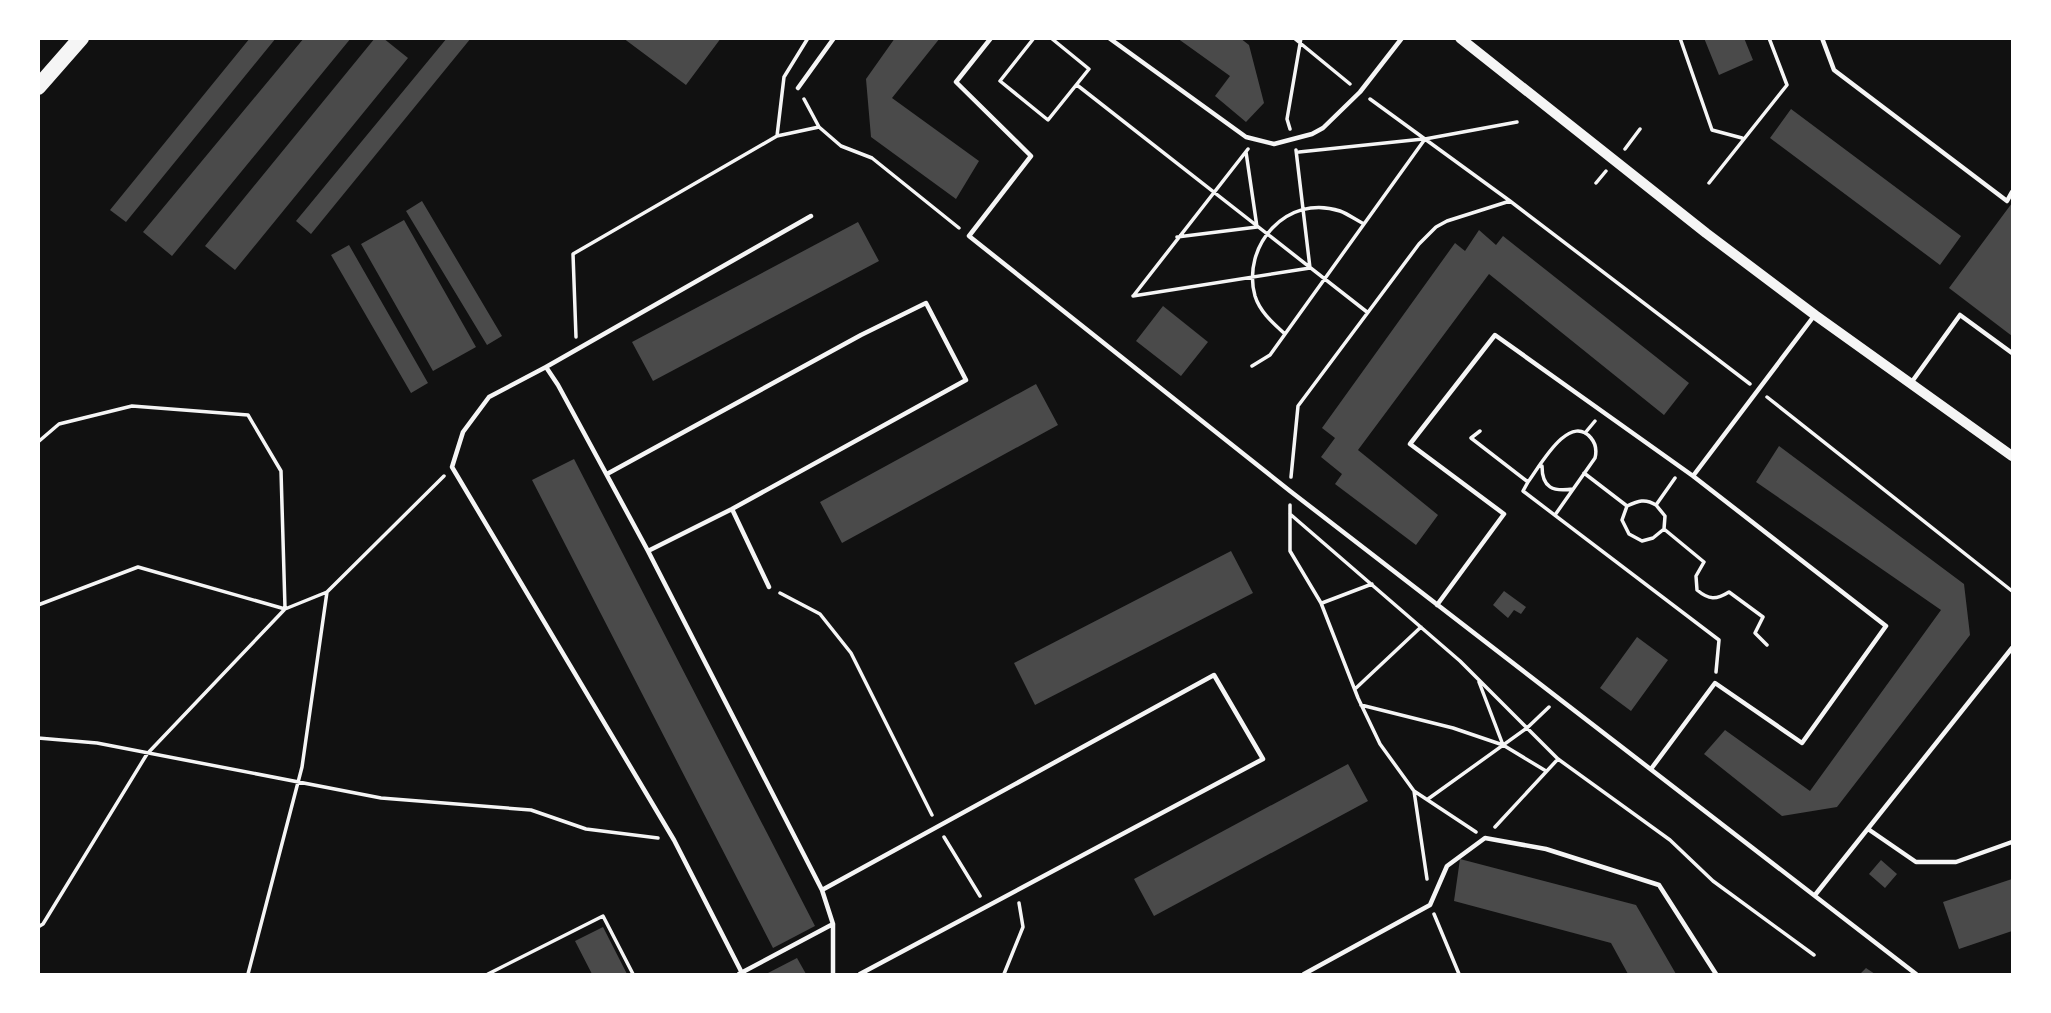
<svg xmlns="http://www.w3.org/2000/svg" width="2051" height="1013" font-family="Helvetica,sans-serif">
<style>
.building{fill:#4a4a4a}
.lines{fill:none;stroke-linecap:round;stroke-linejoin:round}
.path{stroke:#f5f5f5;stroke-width:3.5}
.service{stroke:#f5f5f5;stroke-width:4.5}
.tertiary{stroke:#f5f5f5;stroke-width:10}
.trunk{stroke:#f5f5f5;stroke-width:16}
</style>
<rect width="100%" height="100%" fill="#111"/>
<path class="building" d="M 250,38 L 276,38 L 126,222 L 110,210 Z
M 304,38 L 351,38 L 172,256 L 143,232 Z
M 375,38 L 383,38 L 408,58 L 235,270 L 205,246 Z
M 447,38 L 471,38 L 311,234 L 296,221 Z
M 623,38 L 721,38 L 686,85 Z
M 895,38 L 940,38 L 892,98 L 979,161 L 956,199 L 871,137 L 866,79 Z
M 1177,38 L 1240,38 L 1249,45 L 1264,103 L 1246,122 L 1215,96 L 1230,76 Z
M 1704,38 L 1744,38 L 1753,60 L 1719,75 Z
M 1791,109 L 1961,236 L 1940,265 L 1770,138 Z
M 422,201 L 502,336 L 487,345 L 406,211 Z
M 2012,203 L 2012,336 L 1949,288 Z
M 404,220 L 476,347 L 433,371 L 361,244 Z
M 858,222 L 879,261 L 653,381 L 632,342 Z
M 1479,230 L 1496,245 L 1503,236 L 1689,383 L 1664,415 L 1489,274 L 1358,450 L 1438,515 L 1416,545 L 1335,484 L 1342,474 L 1321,457 L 1335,438 L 1322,428 L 1455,243 L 1465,251 Z
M 349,245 L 428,383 L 411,393 L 331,255 Z
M 1163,306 L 1208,342 L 1181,376 L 1136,341 Z
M 1036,384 L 1058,425 L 842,543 L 820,502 Z
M 1779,446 L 1964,584 L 1970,635 L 1837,807 L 1782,816 L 1704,754 L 1725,730 L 1810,791 L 1941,610 L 1756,482 Z
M 574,459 L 815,926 L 773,948 L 532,480 Z
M 1231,551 L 1253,593 L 1035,705 L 1014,663 Z
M 1504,591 L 1526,607 L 1521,614 L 1514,610 L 1508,618 L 1493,605 Z
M 1637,637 L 1668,660 L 1631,711 L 1600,688 Z
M 1348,764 L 1368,801 L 1154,916 L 1134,879 Z
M 1460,859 L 1636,905 L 1676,974 L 1628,974 L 1611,943 L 1454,901 Z
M 1881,860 L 1897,874 L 1885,888 L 1869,874 Z
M 2012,879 L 2012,931 L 1959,949 L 1943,902 Z
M 603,927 L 627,974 L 592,974 L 575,941 Z
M 797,958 L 806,974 L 766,974 Z
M 1866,968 L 1875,974 L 1860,974 Z"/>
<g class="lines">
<path class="path" d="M 1034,38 L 1000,81 L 1048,120 L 1089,69 L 1051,38
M 1294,38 L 1350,84
M 1680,38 L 1712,130 L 1742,138
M 1077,85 L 1367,312
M 804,99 L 819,127 L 841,146 L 872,158 L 959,228
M 1370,99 L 1510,201 L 1750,384
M 1290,129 L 1287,119 L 1301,38
M 777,136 L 784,77 L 808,38
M 1625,149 L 1640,129
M 1299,152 L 1423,139
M 1596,183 L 1606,171
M 1709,183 L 1787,85 L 1769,38
M 1177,237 L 1257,227 L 1246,152
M 1134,295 L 1248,149
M 1133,296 L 1310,268 L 1296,150
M 1285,334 C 1273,323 1260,312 1255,296 C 1241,246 1287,193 1340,211 C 1348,214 1356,220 1364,224
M 576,337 L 573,254 L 777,136 L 819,127
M 1252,366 L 1270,355 L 1425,139 L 1517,122
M 1767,397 L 2012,591
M 1480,431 L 1471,438 L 1528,482 L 1523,491 L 1719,640 L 1716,672
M 1585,433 L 1595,421
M 38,442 L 59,424 L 132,406 L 248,415 L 281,471 L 285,608
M 1542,466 C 1542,488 1553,492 1573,489
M 1584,473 L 1627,506
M 1291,477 L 1298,406 L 1419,244 L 1436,227 L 1447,221 L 1510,201
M 1528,482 C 1540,466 1569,412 1591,438 C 1596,444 1597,450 1595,458 L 1555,515
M 1290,505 L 1290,551 L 1321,603 L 1358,698 L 1380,744 L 1414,791 L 1476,832
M 1656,505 C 1645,498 1638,501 1627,506 L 1622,520 L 1629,534 L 1642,541 L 1653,538 L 1664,529 L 1665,516 L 1656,505 L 1675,478
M 1290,514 L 1460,661 L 1558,759 L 1670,840 L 1713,881 L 1814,955
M 1664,529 L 1704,562 L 1696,576 L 1697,590 C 1709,600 1716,600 1729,592 L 1763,617 L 1755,633 L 1767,645
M 780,593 L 820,614 L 851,653 L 932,815
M 1322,603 L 1372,584
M 38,605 L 138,567 L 285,609
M 1479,682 L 1503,745
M 1355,689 L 1421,627
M 1361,705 L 1453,728 L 1503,745 L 1546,771
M 38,738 L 97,743 L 381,798 L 531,810 L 586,829 L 658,838
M 1414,791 L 1427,879
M 1428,799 L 1527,728 L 1549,707
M 1495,827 L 1558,759
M 944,837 L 980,896
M 1434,914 L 1459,974
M 38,927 L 43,924 L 147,754 L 285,609 L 327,592 L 444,476
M 248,974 L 302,767 L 327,592
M 488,974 L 603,916 L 633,974
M 1004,974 L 1023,927 L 1019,903"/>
<path class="service" d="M 991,38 L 956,82 L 1031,156 L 969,236 L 1290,491 L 1916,974
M 1109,38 L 1246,137 L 1274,144 L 1312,134 L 1323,128 L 1360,92 L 1402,38
M 1822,38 L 1834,70 L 2007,201 L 2012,192
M 798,88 L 834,38
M 546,367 L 811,216
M 1911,383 L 1960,315 L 2012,353
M 607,474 L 861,335 L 926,303 L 966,380 L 732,509 L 648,551
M 732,509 L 769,587
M 1437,605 L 1504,514 L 1410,444 L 1495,335 L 1693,476
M 1651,769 L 1715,683 L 1802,743 L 1886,626 L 1693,476 L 1814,316
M 1868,829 L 1916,862 L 1956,862 L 2012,842
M 822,890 L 1214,675 L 1263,759 L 860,974
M 1815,895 L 2012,648
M 742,973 L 674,840 L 452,467 L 463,432 L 489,397 L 546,367 L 558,385 L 648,551 L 822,890 L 833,924 L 833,974
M 739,974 L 833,924
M 1304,974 L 1430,905 L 1447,866 L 1485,838 L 1546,849 L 1659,885 L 1716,974"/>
<path class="tertiary" d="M 1460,38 L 1706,233 L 1815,315 L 2012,456"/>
<path class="trunk" d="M 38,87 L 81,38"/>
</g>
<rect width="2051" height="1013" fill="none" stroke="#ffffff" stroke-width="80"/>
</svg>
